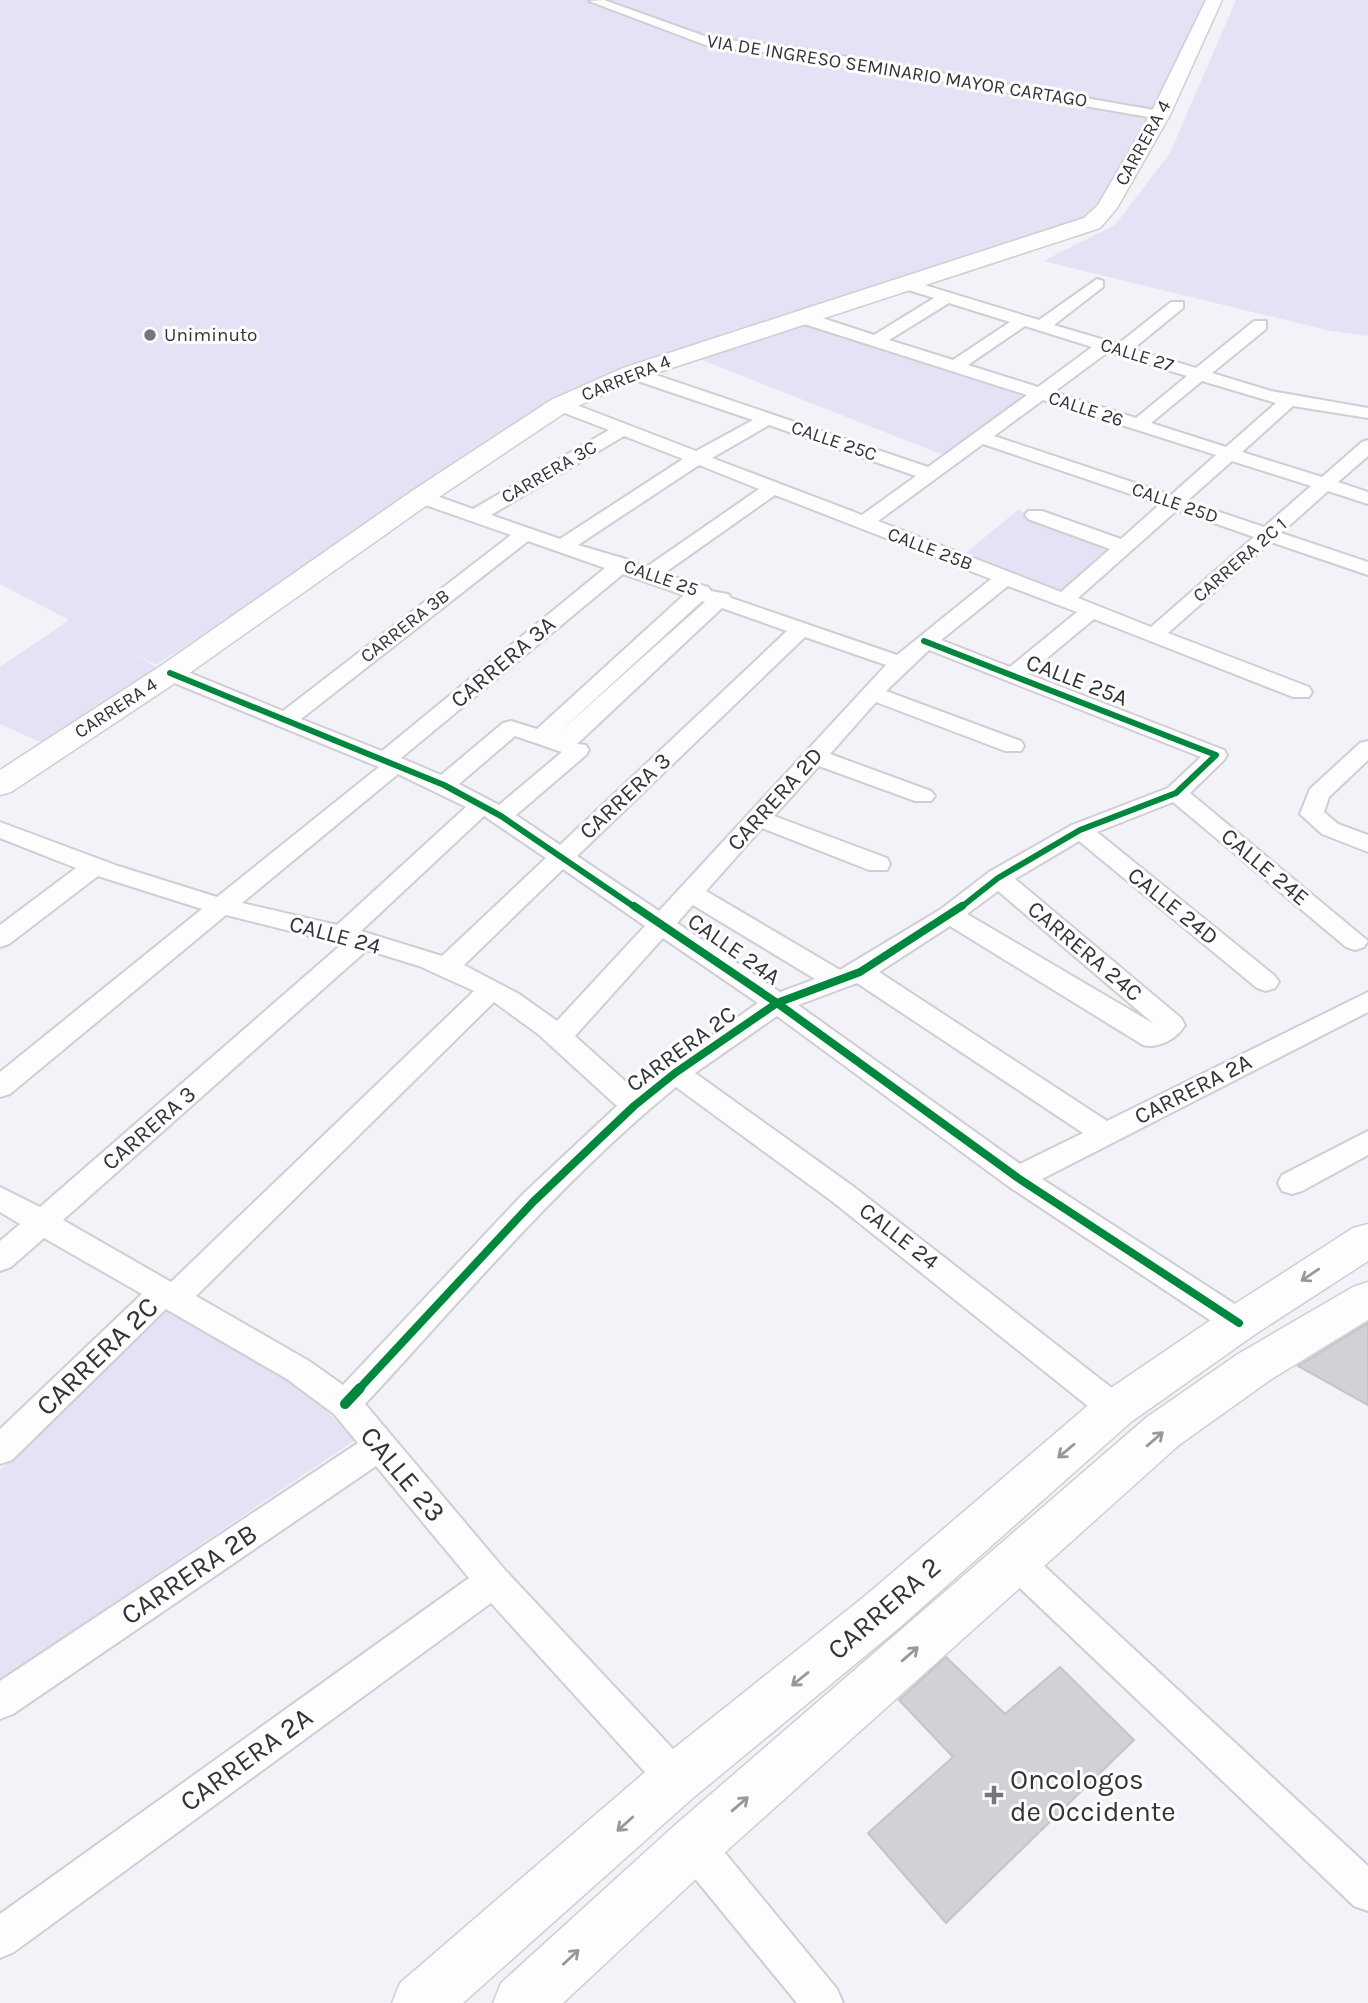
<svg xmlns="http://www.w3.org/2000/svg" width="1368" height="2003" font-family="Karla,sans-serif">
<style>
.green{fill:#e3e3f5}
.building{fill:#d2d1d6;stroke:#c4c4c9;stroke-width:2}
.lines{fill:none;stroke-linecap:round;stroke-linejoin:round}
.street-casing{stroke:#cfced3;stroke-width:4}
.secondary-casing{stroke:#cfced3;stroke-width:3}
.street{fill:#fdfdfe;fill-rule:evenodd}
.secondary{fill:#fdfdfe;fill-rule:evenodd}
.cycleway-far2-casing{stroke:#fefefe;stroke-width:10}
.cycleway-far1-casing{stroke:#fefefe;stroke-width:12}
.cycleway-casing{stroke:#fefefe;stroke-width:14}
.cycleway-far2{stroke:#00873e;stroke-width:6}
.cycleway-far1{stroke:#00873e;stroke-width:8}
.cycleway{stroke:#00873e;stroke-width:10}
.oneway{stroke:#98989a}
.poi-dot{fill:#76767b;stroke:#fefefe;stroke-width:2.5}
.labels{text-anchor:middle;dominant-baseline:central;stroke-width:6;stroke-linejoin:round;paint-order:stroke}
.far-street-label{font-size:19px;fill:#343337;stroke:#fefefe}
.far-poi-label{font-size:19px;fill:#343337;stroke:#fefefe;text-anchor:start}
.street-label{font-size:23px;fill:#343337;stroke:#fefefe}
.near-street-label{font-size:28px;fill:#343337;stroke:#fefefe}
.near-poi-label{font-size:28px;fill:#343337;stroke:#fefefe;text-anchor:start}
</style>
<rect width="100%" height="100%" fill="#f2f2f8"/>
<path class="green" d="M 0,0 L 1214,0 L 1137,157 L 1078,230 L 560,405 L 156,665 L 131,652 L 165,672 L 53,748 L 0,724 L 0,667 L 69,620 L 0,584 Z
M 1236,0 L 1368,0 L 1368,336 L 1331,331 L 1043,261 L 1115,225 L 1170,153 Z
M 804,324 L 1023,396 L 943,455 L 697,358 Z
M 1018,510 L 1118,548 L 1063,594 L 963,555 Z
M 166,1309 L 307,1391 L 355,1440 L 0,1680 L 0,1470 Z"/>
<path class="building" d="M 1368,1323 L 1368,1405 L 1298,1366 Z
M 946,1657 L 1005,1714 L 1060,1667 L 1134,1740 L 946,1923 L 868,1833 L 953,1757 L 899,1700 Z"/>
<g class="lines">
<defs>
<path id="street" d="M 604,0 L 710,38 L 790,47 L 1160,111 L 1167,115 L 1160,119 L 790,55 L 708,46 L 589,1 Z
M 1097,279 L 1103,281 L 1103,287 L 1054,325 L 1118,344 L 1171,302 L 1183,302 L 1183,308 L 1133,349 L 1196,368 L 1254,321 L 1266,321 L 1266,329 L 1212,373 L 1271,391 L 1368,408 L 1368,418 L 1293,406 L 1242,452 L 1322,477 L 1362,442 L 1368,440 L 1368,456 L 1338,482 L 1368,492 L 1368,504 L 1328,491 L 1281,533 L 1368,562 L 1368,575 L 1271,542 L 1168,633 L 1309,687 L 1312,692 L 1309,697 L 1293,697 L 1094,619 L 1028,674 L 1224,750 L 1227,755 L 1224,760 L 1190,793 L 1368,941 L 1364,947 L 1355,950 L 1346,947 L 1173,802 L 1097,832 L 1275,976 L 1279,982 L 1275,988 L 1266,991 L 1257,988 L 1079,841 L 1015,879 L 1181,1018 L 1185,1025 C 1177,1039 1158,1049 1143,1045 L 950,926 L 879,972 L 1107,1121 L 1368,992 L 1368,1012 L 1042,1179 L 1250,1314 L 1254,1323 L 1250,1332 L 1239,1336 L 1228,1332 L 1008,1186 L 777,1016 L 695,1073 L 854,1187 L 1126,1399 L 1131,1409 L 1126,1419 L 1115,1423 L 1104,1419 L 833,1202 L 676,1087 C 561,1181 465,1296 365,1404 L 505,1570 L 689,1766 L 695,1779 L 689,1792 L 676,1797 L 663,1792 L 491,1603 L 14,1952 L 0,1958 L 0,1914 L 469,1578 L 376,1466 L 13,1714 L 0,1719 L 0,1681 L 358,1443 L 334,1414 L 287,1379 L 166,1309 L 12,1460 L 0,1464 L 0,1429 L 142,1294 L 44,1238 L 11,1267 L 0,1271 L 0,1241 L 20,1224 L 0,1212 L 0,1187 L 40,1207 L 342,944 L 226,915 L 10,1094 L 0,1097 L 0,1072 L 202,909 L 98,876 L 9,944 L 0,947 L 0,925 L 76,868 L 0,838 L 0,822 L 118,866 L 217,897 L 379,767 L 162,678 L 159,673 L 162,668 L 178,668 L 283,711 L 511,535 L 414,501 L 411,497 L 414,493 L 428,493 L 473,509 L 609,430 L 554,409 L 551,405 L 554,401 L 566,401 L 696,451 L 753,420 L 626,377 L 623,373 L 626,369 L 638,369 L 928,467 L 1027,395 L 798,322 L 798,314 L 810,314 L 874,335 L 934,298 L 902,288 L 902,282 L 908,280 L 1039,320 ZM 949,303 L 1010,322 L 953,360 L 889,340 ZM 1025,326 L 1092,347 L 1038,387 L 968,365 ZM 1108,352 L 1187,376 L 1136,418 L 1054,392 ZM 1202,381 L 1276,403 L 1226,447 L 1151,423 ZM 1043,400 L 1216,455 L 1171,495 L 994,436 ZM 769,425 L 916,476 L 862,515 L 712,458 ZM 624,436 L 683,459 L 560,539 L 491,515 ZM 983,444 L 1160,504 L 1121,539 L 1042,511 L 1028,511 L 1025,515 L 1028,519 L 1110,549 L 1061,592 L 878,521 ZM 1232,461 L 1311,486 L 1264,527 L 1187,501 ZM 699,465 L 759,489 L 645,568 L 629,560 L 578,545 ZM 775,495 L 991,579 L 897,655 L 731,598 L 728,594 L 711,591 L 708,587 L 663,574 ZM 1177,510 L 1254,537 L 1151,627 L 1078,598 ZM 528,541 L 605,568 L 382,751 L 301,719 ZM 623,574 L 684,595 L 537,729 L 511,721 L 503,723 L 441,775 L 401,758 ZM 1008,586 L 1077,612 L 1010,667 L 941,640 ZM 702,601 L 705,602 L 556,735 ZM 722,608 L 787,631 L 560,845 L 516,815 L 586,755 L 589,750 L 586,745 L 577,744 ZM 805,637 L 886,665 L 659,911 L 577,856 ZM 929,650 L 1201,757 L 1168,788 L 1072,825 L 989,872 L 941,909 L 840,970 L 706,891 L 762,828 L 869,870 L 887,870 L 890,864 L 887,858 L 774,816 L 819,766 L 915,801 L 931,801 L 935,796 L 931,791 L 830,754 L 876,702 L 1005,751 L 1021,751 L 1024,746 L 1021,741 L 886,691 ZM 515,736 L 562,752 L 499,805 L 459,784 ZM 398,774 L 466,807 L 337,925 L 242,903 ZM 484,816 L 546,858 L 442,956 L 361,931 ZM 563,869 L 645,926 L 557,1021 L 519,994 L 464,965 ZM 998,891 L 1154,1024 L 967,914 ZM 693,905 L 815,979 L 780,992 L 677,923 ZM 663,938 L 758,1003 L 635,1090 L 575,1036 ZM 367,950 L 419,966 L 474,991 L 171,1282 L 63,1220 ZM 857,983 L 1083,1133 L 1020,1164 L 798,1005 ZM 494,1002 L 538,1034 L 617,1106 L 523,1194 L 343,1385 L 309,1361 L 196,1296 Z
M 1368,741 L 1368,760 L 1329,797 L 1324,812 L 1338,824 L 1368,835 L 1368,852 L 1322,834 L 1300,814 L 1310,789 L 1360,743 Z
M 1368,1131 L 1368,1155 L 1302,1191 L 1292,1194 L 1282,1191 L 1278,1183 L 1282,1175 Z
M 1015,1546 L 1027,1550 L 1368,1866 L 1368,1911 L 1354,1906 L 1003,1572 L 998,1561 L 1003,1550 Z
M 693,1826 L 707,1831 L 837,1989 L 843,2003 L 797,2003 L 679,1859 L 674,1845 L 679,1831 Z"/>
<path id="secondary" d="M 1206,0 L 1222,0 L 1170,115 L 1117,208 L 1100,228 L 641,378 L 569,410 L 430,503 L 181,679 L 11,792 L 0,795 L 0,770 L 159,667 L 412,491 L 551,400 L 623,368 L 1084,218 L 1098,205 L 1150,115 Z
M 1368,1224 L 1368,1261 L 1254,1335 L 1131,1422 L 899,1628 L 694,1797 L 463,2003 L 392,2003 L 400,1983 L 658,1761 L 865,1596 L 1099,1396 L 1224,1311 L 1353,1228 Z
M 1368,1282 L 1368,1320 L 1270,1380 L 1179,1445 L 712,1864 L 563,2003 L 493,2003 L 501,1983 L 674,1826 L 1147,1417 L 1238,1354 L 1353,1287 Z"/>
</defs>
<use href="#street" class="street-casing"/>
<use href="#secondary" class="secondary-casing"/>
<use href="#street" class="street"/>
<use href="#secondary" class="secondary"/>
<defs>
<path id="cycleway-far2" d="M 924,641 L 1216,755 L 1176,793 L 1080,830 L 998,878 L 960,908
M 170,673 L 444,785 L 501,816 L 636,908"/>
<path id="cycleway-far1" d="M 634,906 L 777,1003 L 1018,1178 L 1239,1323
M 358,1390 L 533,1202 L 634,1106 L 675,1073 L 777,1003 L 860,972 L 962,906"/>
<path id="cycleway" d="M 345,1404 L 360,1388"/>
</defs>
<use href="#cycleway-far2" class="cycleway-far2-casing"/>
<use href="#cycleway-far1" class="cycleway-far1-casing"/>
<use href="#cycleway" class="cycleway-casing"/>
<use href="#cycleway-far2" class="cycleway-far2"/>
<use href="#cycleway-far1" class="cycleway-far1"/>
<use href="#cycleway" class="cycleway"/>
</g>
<defs><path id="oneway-shaft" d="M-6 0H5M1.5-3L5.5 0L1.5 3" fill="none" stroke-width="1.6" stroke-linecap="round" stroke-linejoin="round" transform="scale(1.75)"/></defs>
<g class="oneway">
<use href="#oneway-shaft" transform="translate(1310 1275) rotate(146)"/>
<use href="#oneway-shaft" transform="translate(1155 1439) rotate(-41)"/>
<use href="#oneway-shaft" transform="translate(1066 1451) rotate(140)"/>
<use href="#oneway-shaft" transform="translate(910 1654) rotate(-41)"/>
<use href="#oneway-shaft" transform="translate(800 1679) rotate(141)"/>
<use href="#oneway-shaft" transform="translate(740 1804) rotate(-41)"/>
<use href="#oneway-shaft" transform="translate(625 1824) rotate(138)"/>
<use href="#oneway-shaft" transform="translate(571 1957) rotate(-43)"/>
</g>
<g class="poi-dot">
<circle cx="150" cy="335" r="7"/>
<path d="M990.5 1784.5h7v7h7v7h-7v7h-7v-7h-7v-7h7z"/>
</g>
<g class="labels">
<g class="far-street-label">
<text transform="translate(897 71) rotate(9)">VIA DE INGRESO SEMINARIO MAYOR CARTAGO</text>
<text transform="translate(1143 143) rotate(-61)">CARRERA 4</text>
<text transform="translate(1137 355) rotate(17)">CALLE 27</text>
<text transform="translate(626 378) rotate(-22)">CARRERA 4</text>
<text transform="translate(1086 409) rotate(18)">CALLE 26</text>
<text transform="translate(834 441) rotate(19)">CALLE 25C</text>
<text transform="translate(549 472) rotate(-30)">CARRERA 3C</text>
<text transform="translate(1175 503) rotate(19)">CALLE 25D</text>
<text transform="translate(930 549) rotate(21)">CALLE 25B</text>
<text transform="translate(1240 560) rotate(-41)">CARRERA 2C 1</text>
<text transform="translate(661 578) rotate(19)">CALLE 25</text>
<text transform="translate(405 626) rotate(-38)">CARRERA 3B</text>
<text transform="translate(116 708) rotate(-33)">CARRERA 4</text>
</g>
<g class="far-poi-label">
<text x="164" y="335">Uniminuto</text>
</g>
<g class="street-label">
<text transform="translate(503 662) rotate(-40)">CARRERA 3A</text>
<text transform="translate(1077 680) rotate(21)">CALLE 25A</text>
<text transform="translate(625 796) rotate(-43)">CARRERA 3</text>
<text transform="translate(775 799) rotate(-48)">CARRERA 2D</text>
<text transform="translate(1265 867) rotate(40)">CALLE 24E</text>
<text transform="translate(1173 906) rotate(39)">CALLE 24D</text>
<text transform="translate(335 935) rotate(15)">CALLE 24</text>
<text transform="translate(734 949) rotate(35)">CALLE 24A</text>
<text transform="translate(1085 951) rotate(40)">CARRERA 24C</text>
<text transform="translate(681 1049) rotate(-36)">CARRERA 2C</text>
<text transform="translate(1193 1089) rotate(-27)">CARRERA 2A</text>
<text transform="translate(149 1128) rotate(-41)">CARRERA 3</text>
<text transform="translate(899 1236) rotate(38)">CALLE 24</text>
</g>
<g class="near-street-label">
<text transform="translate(97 1356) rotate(-44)">CARRERA 2C</text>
<text transform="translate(403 1474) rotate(50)">CALLE 23</text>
<text transform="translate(189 1574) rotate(-34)">CARRERA 2B</text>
<text transform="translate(884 1608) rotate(-41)">CARRERA 2</text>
<text transform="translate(246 1759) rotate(-36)">CARRERA 2A</text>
</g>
<g class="near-poi-label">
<text x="1010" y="1779">Oncologos<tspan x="1010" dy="32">de Occidente</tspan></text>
</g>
</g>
</svg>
